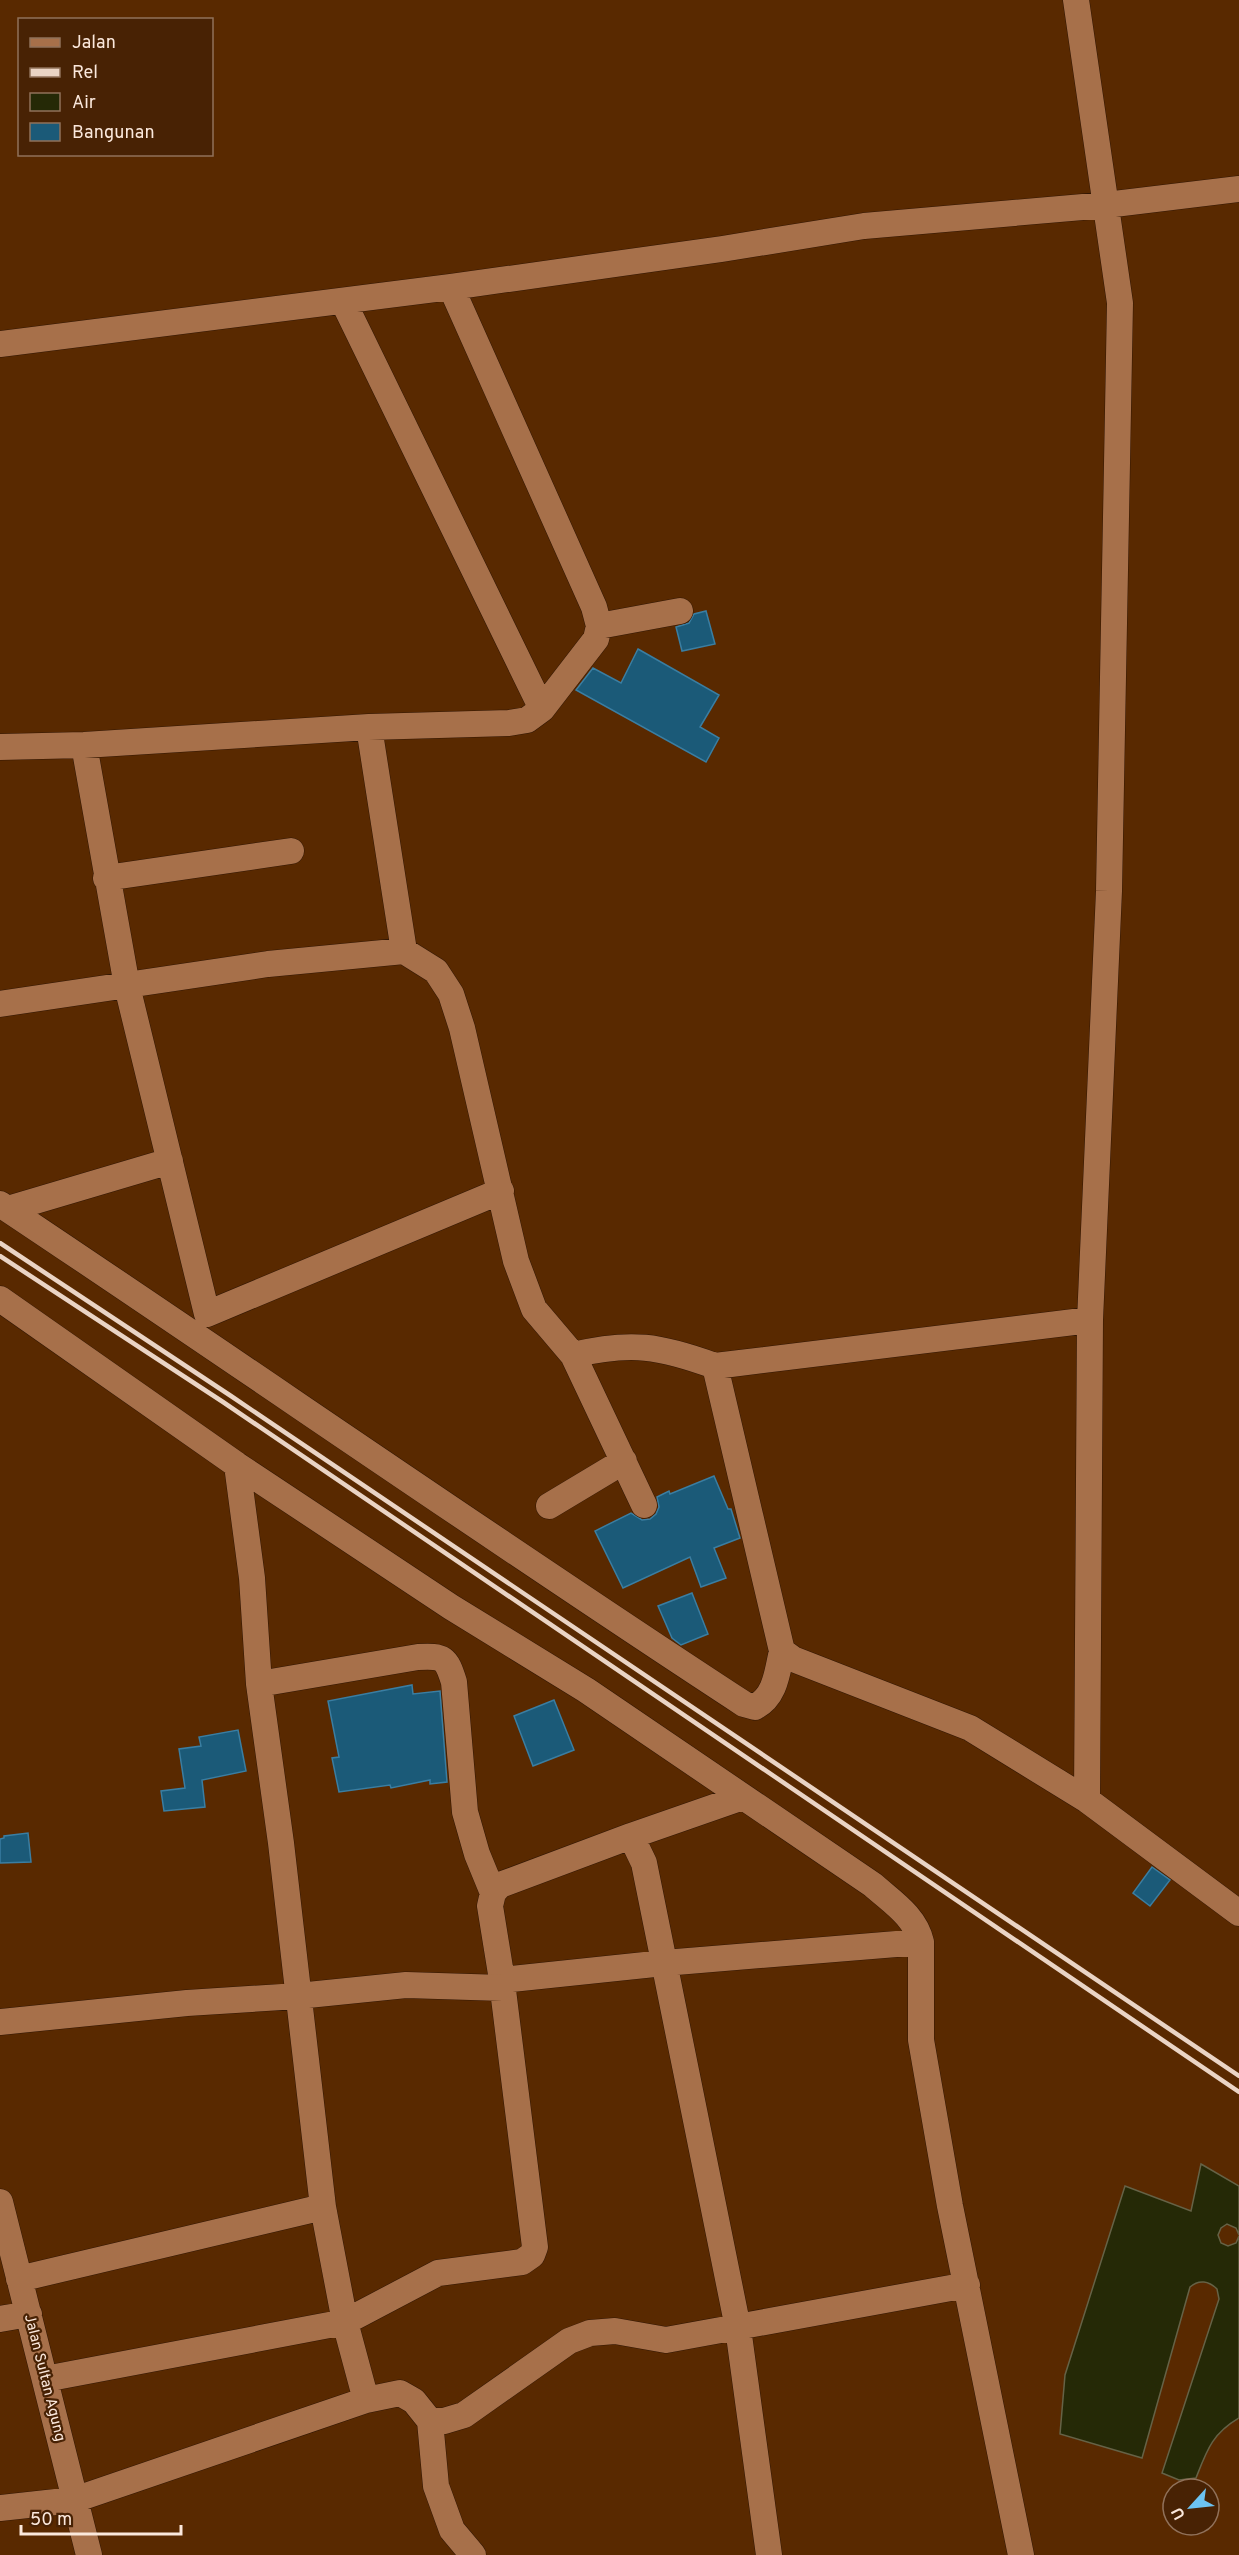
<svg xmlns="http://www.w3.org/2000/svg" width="1239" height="2555" font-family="Overpass,sans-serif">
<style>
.water{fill:#252906;stroke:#656246;stroke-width:1.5}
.building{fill:#1b5a78;stroke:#3a7ea2;stroke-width:1.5}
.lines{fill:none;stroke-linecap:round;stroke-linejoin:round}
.minor-casing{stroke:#321704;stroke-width:27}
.minor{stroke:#a7704a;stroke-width:26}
.rail{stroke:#ead4c5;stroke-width:4.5}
.labels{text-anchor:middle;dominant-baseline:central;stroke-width:4.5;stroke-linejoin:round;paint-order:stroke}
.street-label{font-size:15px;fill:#fbe8dc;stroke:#482204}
</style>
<rect width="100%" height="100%" fill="#592900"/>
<path class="water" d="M 1201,2164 L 1239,2186 L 1239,2235 L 1236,2228 L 1227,2224 L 1221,2228 L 1218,2235 L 1221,2243 L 1228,2246 L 1236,2243 L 1239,2236 L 1239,2418 C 1212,2434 1207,2450 1196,2478 L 1179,2480 L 1162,2473 L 1219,2299 L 1217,2289 C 1209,2281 1199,2279 1190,2287 L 1142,2458 L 1060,2434 L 1065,2375 L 1125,2186 L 1191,2211 Z"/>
<path class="building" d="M 706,611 L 715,644 L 682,651 L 676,627 L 689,623 L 694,614 Z
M 638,649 L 719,695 L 700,727 L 719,738 L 706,762 L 576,690 L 593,668 L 621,683 Z
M 714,1476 L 728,1509 L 731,1509 L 740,1538 L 714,1548 L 726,1578 L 701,1587 L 690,1557 L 623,1588 L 595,1531 L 631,1513 L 642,1520 L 650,1519 L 656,1514 L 659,1507 L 657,1497 L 669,1491 L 670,1494 Z
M 692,1593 L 708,1634 L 681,1645 L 672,1638 L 658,1606 Z
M 412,1685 L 413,1694 L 440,1691 L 447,1782 L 430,1784 L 430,1780 L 391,1788 L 390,1785 L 339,1792 L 332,1758 L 339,1757 L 328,1701 Z
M 554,1700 L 574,1750 L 533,1766 L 514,1716 Z
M 238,1730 L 246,1771 L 202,1780 L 205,1807 L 164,1811 L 161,1791 L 185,1788 L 179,1749 L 201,1746 L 199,1737 Z
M 28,1833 L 31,1862 L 0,1863 L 0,1839 L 4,1838 L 4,1836 Z
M 1152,1867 L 1170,1880 L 1150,1906 L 1133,1893 Z"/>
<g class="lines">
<defs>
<path id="minor" d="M 1076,0 L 1120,303 L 1109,891 L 1090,1320 L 1087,1800 L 1239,1913
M 343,301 L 542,709
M 0,344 L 451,287 L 722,249 L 864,226 L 1106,205 L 1239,189
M 599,626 L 680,611
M 369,727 L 404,951
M 84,745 L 127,986 L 207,1314 L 501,1191
M 0,747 L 84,745 L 369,727 L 509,723 L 527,720 L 542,709 L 596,639 L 599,626 L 594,607 L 451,287
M 106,878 L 291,851
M 0,1004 L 268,964 L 404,951 L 436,971 L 451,994 L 462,1028 L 516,1261 L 534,1309 L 573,1355 C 631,1341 660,1346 715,1366 L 1090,1320
M 0,1204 C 249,1370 494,1541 744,1704 L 755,1707 C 776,1696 777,1672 782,1651
M 8,1209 L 170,1161
M 0,1299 L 237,1465 L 451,1607 L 586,1690 L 873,1885 C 892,1902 915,1916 921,1942
M 573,1355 L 644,1505
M 715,1366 L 782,1651 L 793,1659 L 970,1728 L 1087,1800
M 237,1465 L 252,1578 L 259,1684 L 281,1843 L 323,2207 L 345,2322 L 366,2400
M 549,1506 L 624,1461
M 259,1684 L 418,1657 C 444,1656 446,1657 454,1682 L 465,1812 L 477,1854 L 493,1893
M 631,1836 L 743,1797
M 502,1980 L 664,1963 L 921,1942 L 921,2040 L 950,2206 L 1021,2555
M 0,2022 L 187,2003 L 298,1996 L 406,1985 L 503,1988
M 0,2202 L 89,2555
M 19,2279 L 323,2207
M 0,2319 L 29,2314
M 45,2379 L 345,2322 L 438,2273 L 522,2262 L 532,2255 L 535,2247 L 501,1974 L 490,1906 L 493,1893 L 500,1885 L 631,1836 L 644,1863 L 738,2328 L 769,2555
M 430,2421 L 436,2486 L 452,2530 L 473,2555
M 0,2508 L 74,2500 L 366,2400 L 400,2393 L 414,2401 L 430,2421 L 444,2421 L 464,2415 L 569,2341 L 590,2333 L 615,2331 L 666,2340 L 967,2285"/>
</defs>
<use href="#minor" class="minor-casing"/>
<use href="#minor" class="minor"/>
<path class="rail" d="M 0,1243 L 231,1396 L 1239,2076
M 0,1256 L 223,1402 L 1239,2092"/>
</g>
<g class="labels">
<g class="street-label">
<text transform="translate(44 2378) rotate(76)">Jalan Sultan Agung</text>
</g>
</g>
<rect x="18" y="18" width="195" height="138" fill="#482204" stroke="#90715a" stroke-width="1.5"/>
<rect x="30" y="38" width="30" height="9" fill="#a7704a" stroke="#90715a" stroke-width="1.5"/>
<text x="72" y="48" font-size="18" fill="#fbe8dc">Jalan</text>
<rect x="30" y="68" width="30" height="9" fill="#ead4c5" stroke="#90715a" stroke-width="1.5"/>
<text x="72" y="78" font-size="18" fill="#fbe8dc">Rel</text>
<rect x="30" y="93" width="30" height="18" fill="#252906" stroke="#90715a" stroke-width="1.5"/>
<text x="72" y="108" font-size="18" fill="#fbe8dc">Air</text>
<rect x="30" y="123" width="30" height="18" fill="#1b5a78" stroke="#90715a" stroke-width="1.5"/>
<text x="72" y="138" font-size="18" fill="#fbe8dc">Bangunan</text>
<g transform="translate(1191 2507) rotate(243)"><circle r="28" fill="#482204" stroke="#90715a" stroke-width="1.5"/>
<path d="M0-4.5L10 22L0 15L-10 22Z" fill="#6cc3f2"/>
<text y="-9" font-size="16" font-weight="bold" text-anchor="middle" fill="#fbe8dc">U</text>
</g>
<path d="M21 2525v9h160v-9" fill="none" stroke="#fbe8dc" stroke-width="3"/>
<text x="30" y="2525" font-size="18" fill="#fbe8dc" stroke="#482204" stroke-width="4.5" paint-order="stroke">50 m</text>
</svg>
